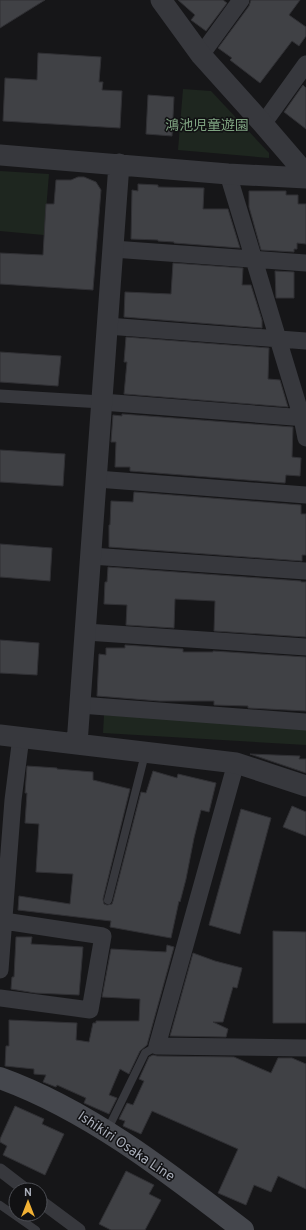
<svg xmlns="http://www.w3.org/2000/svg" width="306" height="1230" font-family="Overpass,'Noto Sans JP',sans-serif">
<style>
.green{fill:#1e261f}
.building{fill:#404145;stroke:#303034}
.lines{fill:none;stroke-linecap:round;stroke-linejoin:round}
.service{stroke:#37383d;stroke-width:8}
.pedestrian{stroke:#37383d;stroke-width:13}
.minor{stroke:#37383d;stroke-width:17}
.tertiary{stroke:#37383d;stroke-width:21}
.secondary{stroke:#45474d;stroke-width:22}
.labels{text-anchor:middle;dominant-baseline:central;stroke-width:3;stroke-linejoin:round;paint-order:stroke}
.park-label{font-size:14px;fill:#7fa381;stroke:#111113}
.street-label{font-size:14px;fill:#a8adb8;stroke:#111113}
</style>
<rect width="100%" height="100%" fill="#161618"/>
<path class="green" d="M 183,89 L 211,91 L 269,153 L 269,158 L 178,150 Z
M 0,171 L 49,174 L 44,235 L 0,231 Z
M 104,715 L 306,727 L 306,745 L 103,733 Z"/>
<path class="building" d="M 0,0 L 45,0 L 0,28 Z
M 178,0 L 223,0 L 227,3 L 206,31 L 191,20 L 195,15 Z
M 251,0 L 300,0 L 289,15 L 306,27 L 306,36 L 299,46 L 292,41 L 260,83 L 230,60 L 232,58 L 218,48 L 249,6 Z
M 38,53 L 101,57 L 99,82 L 103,82 L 102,90 L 122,91 L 120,128 L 3,121 L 5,78 L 37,80 Z
M 303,85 L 306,88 L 306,129 L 284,112 Z
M 148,95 L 174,97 L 172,136 L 146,134 Z
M 78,177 L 84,177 L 96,182 L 101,190 L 93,290 L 0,284 L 0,253 L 43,255 L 46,204 L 54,204 L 56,180 L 71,180 Z
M 138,184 L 158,185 L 158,187 L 204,188 L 203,209 L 228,209 L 240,248 L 174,243 L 174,242 L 158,241 L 158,240 L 131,239 L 132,190 L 138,191 Z
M 249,191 L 286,191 L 286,195 L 298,195 L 298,204 L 306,204 L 306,244 L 297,243 L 297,249 L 294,249 L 294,252 L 261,250 L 249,207 Z
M 173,263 L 243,268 L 242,285 L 251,285 L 262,320 L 262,328 L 124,317 L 125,292 L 171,294 Z
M 275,271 L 294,272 L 294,298 L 276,298 Z
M 126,337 L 269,348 L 268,379 L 280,380 L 288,407 L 124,394 L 127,362 L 124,362 Z
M 0,352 L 61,356 L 58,386 L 0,382 Z
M 122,414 L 293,427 L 292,457 L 301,458 L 300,476 L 286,475 L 285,483 L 130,471 L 130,467 L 115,467 L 116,442 L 111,442 L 113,415 L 122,416 Z
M 0,450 L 65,454 L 63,486 L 0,482 Z
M 134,492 L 301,505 L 301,514 L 306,514 L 306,555 L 302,555 L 302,561 L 109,547 L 109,525 L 110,525 L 111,501 L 133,502 Z
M 0,544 L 52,548 L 50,581 L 0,577 Z
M 108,567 L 301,581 L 301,582 L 306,582 L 306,637 L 214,631 L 215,601 L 175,599 L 174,628 L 126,625 L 127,605 L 104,604 L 105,582 L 107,582 Z
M 0,640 L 39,643 L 37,675 L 0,673 Z
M 125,645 L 183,649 L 183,652 L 213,652 L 213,651 L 306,657 L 306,711 L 248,708 L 248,706 L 214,705 L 214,701 L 159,701 L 97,696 L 99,654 L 106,655 L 106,648 L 125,648 Z
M 250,754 L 300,756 L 299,759 L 306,759 L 306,773 Z
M 27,766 L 57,768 L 57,769 L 93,772 L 93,780 L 130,789 L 103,899 L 104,904 L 107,905 L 112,904 L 113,901 L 141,792 L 146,793 L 153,771 L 177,778 L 178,774 L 216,783 L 209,812 L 201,810 L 194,838 L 186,879 L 180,902 L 179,901 L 171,938 L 110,927 L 111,921 L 18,910 L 19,896 L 70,904 L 73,874 L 36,872 L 39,824 L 25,823 L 27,793 L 25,793 Z
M 292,806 L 306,812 L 306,836 L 283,827 Z
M 241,809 L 271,818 L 240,934 L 209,925 Z
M 273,931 L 306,932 L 306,1023 L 273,1023 Z
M 16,937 L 32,937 L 31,944 L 83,947 L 79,995 L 35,993 L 11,989 L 12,977 L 14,977 Z
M 167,945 L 174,947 L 147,1045 L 140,1051 L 129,1074 L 120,1069 L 109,1095 L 117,1098 L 109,1114 L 84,1103 L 86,1098 L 57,1085 L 56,1087 L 43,1082 L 46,1075 L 34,1074 L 34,1069 L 5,1066 L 6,1046 L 9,1046 L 9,1020 L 77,1023 L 76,1040 L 89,1042 L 93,1023 L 96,1023 L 96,1021 L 139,1021 L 140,999 L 102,997 L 111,949 L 166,952 Z
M 193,953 L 215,961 L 242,968 L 237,988 L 233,987 L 223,1022 L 213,1022 L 228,1029 L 226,1037 L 170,1036 Z
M 153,1055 L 157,1056 L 234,1057 L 271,1073 L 278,1058 L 292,1058 L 306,1064 L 306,1189 L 278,1176 L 271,1192 L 254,1185 L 246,1205 L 218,1193 L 238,1149 L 152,1111 L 141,1134 L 123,1126 L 125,1121 L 119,1119 L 127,1103 L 133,1105 L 144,1081 L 139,1079 L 149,1057 Z
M 15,1106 L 44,1119 L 42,1124 L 64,1134 L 45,1175 L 3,1155 L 7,1146 L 0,1142 L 0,1139 Z
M 126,1171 L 154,1185 L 149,1194 L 161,1200 L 145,1230 L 111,1230 L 99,1224 Z"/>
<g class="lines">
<path class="service" d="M 108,900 L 145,754
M 107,1131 L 145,1053 L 157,1046
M 0,1205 L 36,1230"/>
<path class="pedestrian" d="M 0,396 L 102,402
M 0,1170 L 26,1190
M 40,1201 L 79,1230"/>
<path class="minor" d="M 201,55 L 241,0
M 263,124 L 306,64
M 228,174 L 302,418 L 306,438
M 113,249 L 306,263
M 107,326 L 306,341
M 102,402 L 306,418
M 97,479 L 306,495
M 91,556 L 306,571
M 86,632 L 306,647
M 80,705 L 306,722
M 236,763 L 157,1046 L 306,1048
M 0,970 L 13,800 L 21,737
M 0,998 L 90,1010 L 103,936 L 4,921"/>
<path class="tertiary" d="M 161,0 L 201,55 L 263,124 L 306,174
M 0,155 L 228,174 L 306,178
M 0,735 L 236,763 L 306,786
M 77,744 L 119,164"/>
<path class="secondary" d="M 0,1078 C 89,1110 169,1173 243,1230"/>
</g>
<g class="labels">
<g class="park-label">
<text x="207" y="126">鴻池児童遊園</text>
</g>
<g class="street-label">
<text transform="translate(126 1147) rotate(34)">Ishikiri Osaka Line</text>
</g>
</g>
<g transform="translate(28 1202)"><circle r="19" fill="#111113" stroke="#4d4f55"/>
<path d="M0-3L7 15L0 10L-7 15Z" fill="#f2b134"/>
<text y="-6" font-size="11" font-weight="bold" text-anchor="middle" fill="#a8adb8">N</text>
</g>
</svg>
